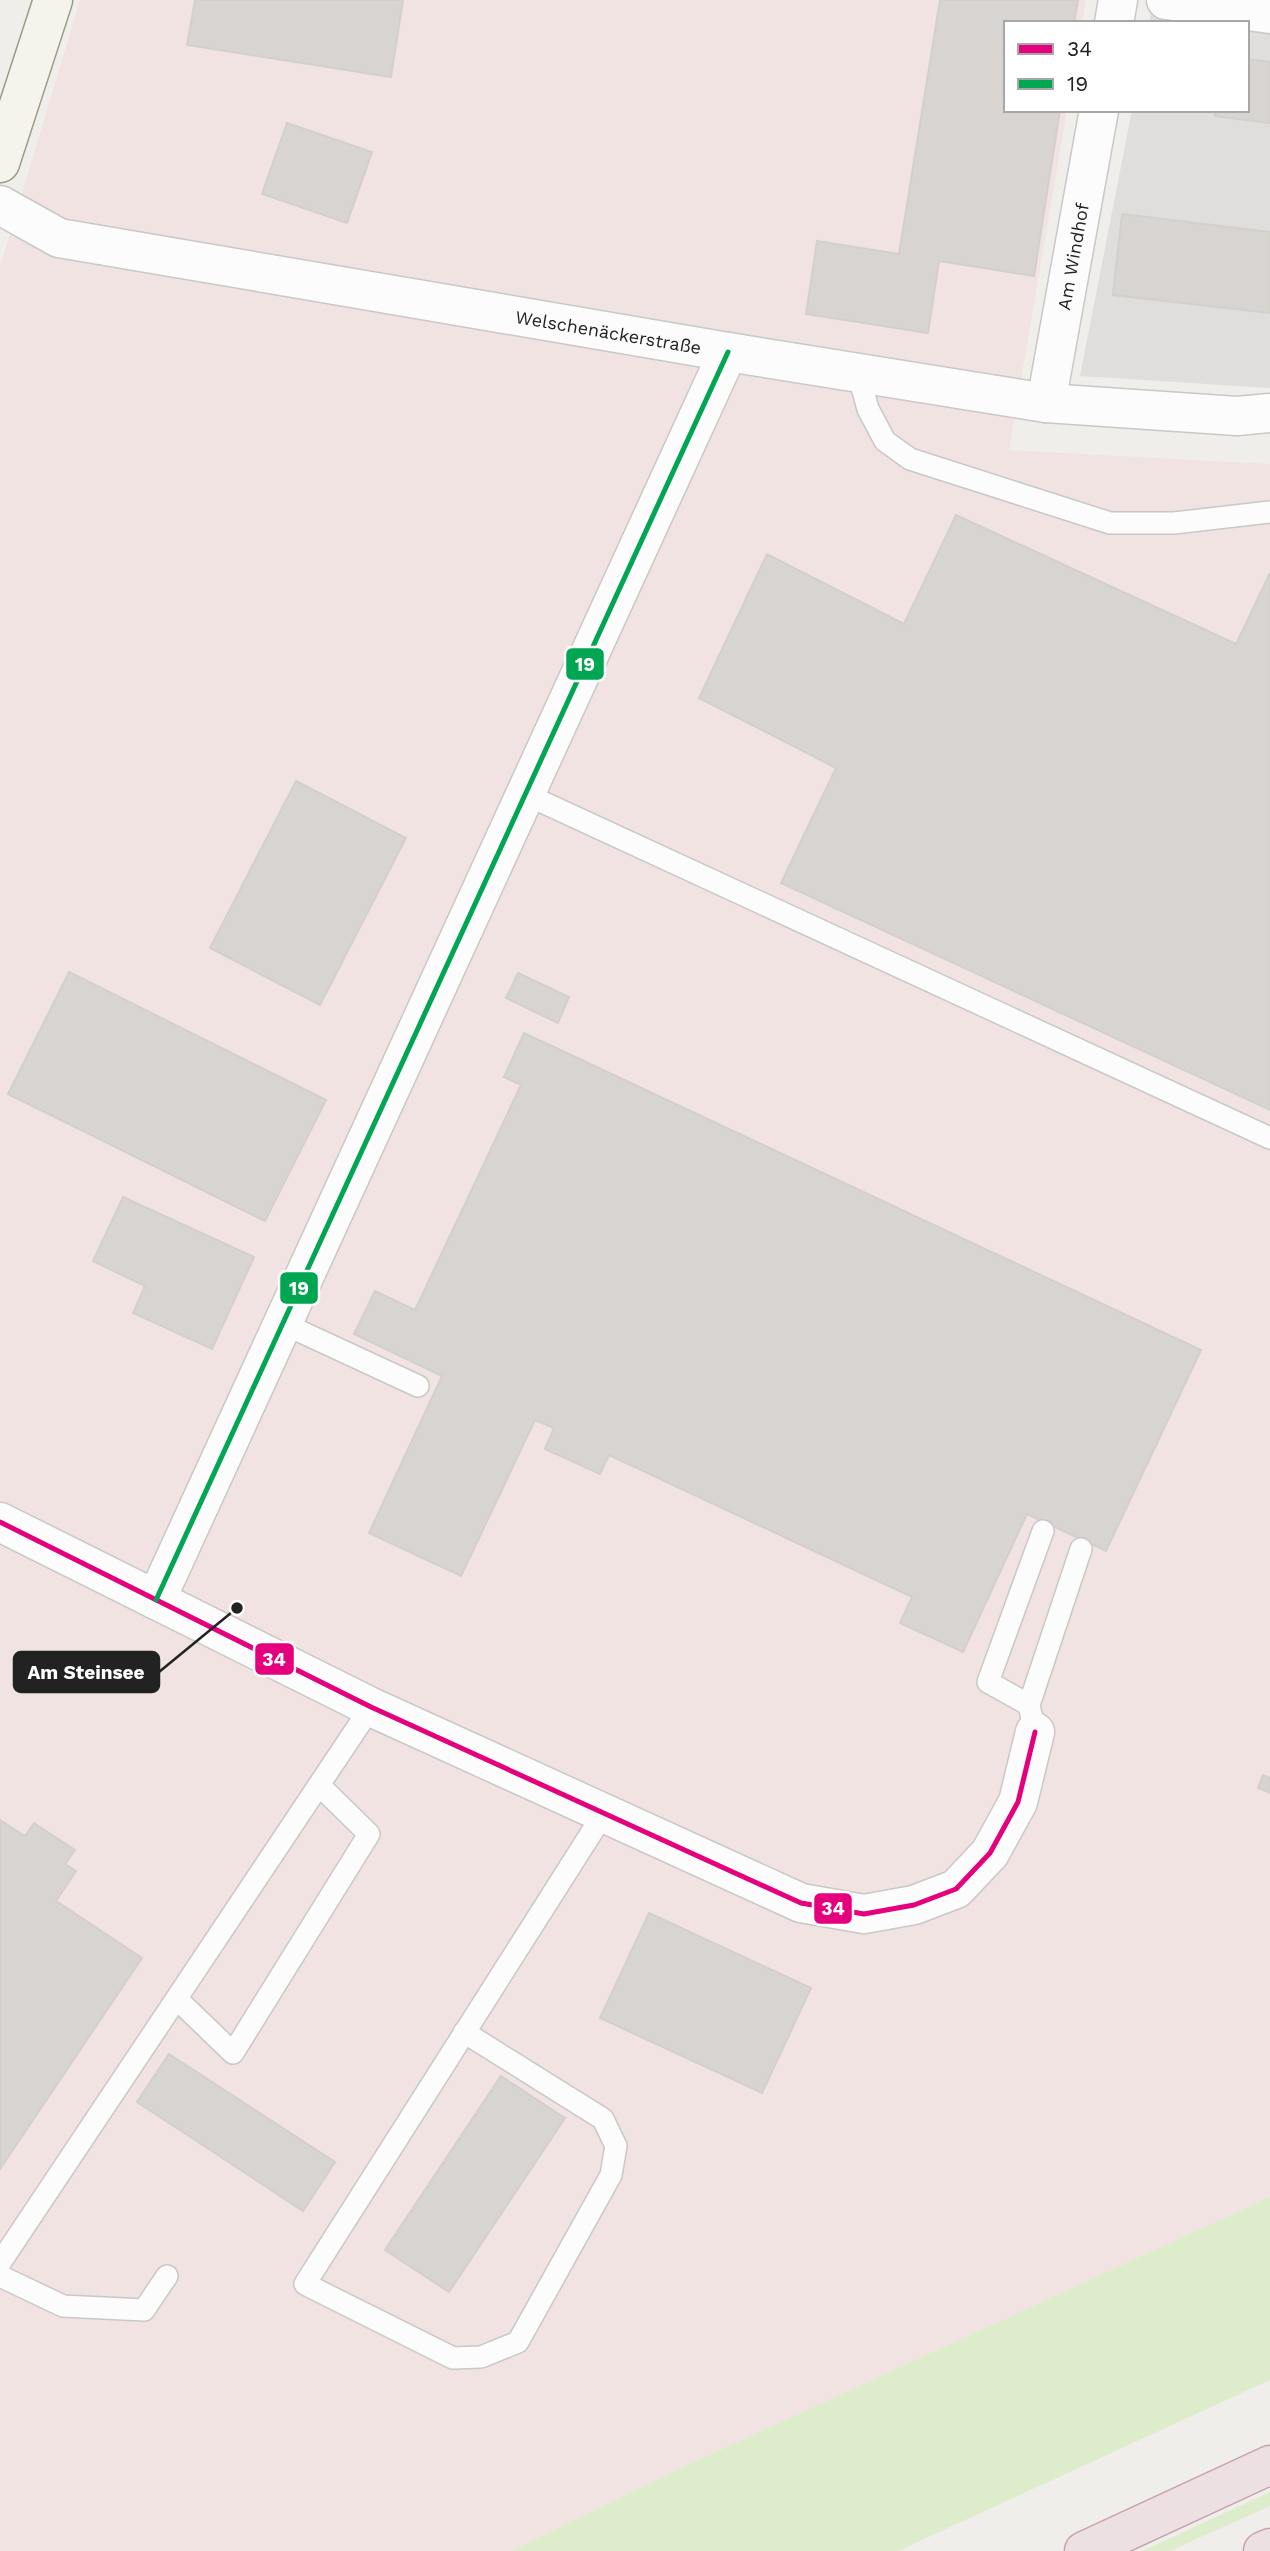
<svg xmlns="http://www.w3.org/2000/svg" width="1270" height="2551" font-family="'Work Sans',sans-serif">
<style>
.residential{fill:#dfdedc}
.commercial{fill:#f1e3e1}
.grass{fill:#ddeccb}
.building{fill:#d7d4d2;stroke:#d3d0cc;stroke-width:2}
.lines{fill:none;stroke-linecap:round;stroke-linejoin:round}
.lane-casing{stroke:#c9c8c7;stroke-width:24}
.street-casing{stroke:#c9c8c7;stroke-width:41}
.secondary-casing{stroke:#999a82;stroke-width:41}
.highway-casing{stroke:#c5a2ac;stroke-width:41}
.lane{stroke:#fdfcfc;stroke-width:21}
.street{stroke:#fdfcfc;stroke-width:38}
.secondary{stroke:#f4f4ed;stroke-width:38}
.highway{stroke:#ece0e2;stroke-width:38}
.bus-1-casing{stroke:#fff;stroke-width:10}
.bus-2-casing{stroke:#fff;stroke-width:10}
.bus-1{stroke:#e5007d;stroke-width:5}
.bus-2{stroke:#00a651;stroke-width:5}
.labels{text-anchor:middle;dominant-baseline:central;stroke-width:6;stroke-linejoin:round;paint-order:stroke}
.street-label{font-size:18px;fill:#222;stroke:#fff}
.leader{fill:none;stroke:#222;stroke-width:2.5}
.callout-dot{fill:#222;stroke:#fff;stroke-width:2.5}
.callout{fill:#222;stroke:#222;stroke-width:2.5}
.callout-label{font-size:19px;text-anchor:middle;font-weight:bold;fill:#fff}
.line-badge{stroke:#fff;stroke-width:2.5}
.badge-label{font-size:19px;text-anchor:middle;font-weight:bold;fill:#fff}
</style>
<rect width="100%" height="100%" fill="#f0eeeb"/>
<path class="residential" d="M 1153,0 L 1270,0 L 1270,388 L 1080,376 L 1132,110 L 1247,110 L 1247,23 L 1149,23 Z"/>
<path class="commercial" d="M 80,0 L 1086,0 L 1082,23 L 1006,23 L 1006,110 L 1067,110 L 1009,450 L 1270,464 L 1270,2197 L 683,2467 L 511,2551 L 0,2551 L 0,267 Z"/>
<path class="grass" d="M 1270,2197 L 1270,2380 L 898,2551 L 511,2551 L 683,2467 Z
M 1270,2492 L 1270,2506 L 1170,2551 L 1142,2551 Z"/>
<path class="building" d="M 195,0 L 403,0 L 391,77 L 187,45 Z
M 940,0 L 1078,0 L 1074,23 L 1006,23 L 1006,110 L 1060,110 L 1034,276 L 939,261 L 928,333 L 806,314 L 817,241 L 899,254 Z
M 1247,59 L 1270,62 L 1270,123 L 1215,116 L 1215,110 L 1247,110 Z
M 287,123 L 372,152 L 347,223 L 262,194 Z
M 1122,214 L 1270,232 L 1270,313 L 1113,295 Z
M 956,515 L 1236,644 L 1270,573 L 1270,1110 L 781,883 L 836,768 L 699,698 L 767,554 L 904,624 Z
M 296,781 L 406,838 L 320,1005 L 210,948 Z
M 69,972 L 326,1100 L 265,1221 L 8,1094 Z
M 518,973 L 569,997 L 558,1023 L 506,998 Z
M 524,1033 L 1201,1350 L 1106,1551 L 1027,1514 L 963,1652 L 900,1623 L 912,1597 L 609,1455 L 600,1474 L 545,1449 L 554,1428 L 535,1420 L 461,1576 L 369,1533 L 442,1376 L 354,1334 L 375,1291 L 415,1310 L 521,1085 L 504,1077 Z
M 123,1197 L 254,1257 L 212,1349 L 133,1313 L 145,1286 L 93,1261 Z
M 1263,1775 L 1270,1778 L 1270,1793 L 1258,1788 Z
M 0,1820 L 25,1836 L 34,1823 L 75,1850 L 65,1864 L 76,1871 L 56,1901 L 142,1958 L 0,2169 Z
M 649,1913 L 811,1988 L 762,2093 L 600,2018 Z
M 169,2054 L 335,2162 L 303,2211 L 137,2102 Z
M 501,2076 L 565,2118 L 449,2292 L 385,2250 Z"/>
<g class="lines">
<defs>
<path id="lane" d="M 858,373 L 868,409 L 885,441 L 910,459 L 1110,523 L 1174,523 L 1270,512
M 525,794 L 1270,1138
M 282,1323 L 418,1386
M 1029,1705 L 1081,1549
M 1035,1732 L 1029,1705 L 988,1682 L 1043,1531
M 177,1999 L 233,2053 L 369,1834 L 319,1785
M 464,2032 L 603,2119 L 616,2146 L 611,2175 L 518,2342 L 481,2357 L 453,2358 L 305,2284 L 604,1813
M 0,2263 L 371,1707
M 0,2276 L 63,2306 L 144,2310 L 167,2276"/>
<g id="street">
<path d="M 1166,0 L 1270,14"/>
<path d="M 1114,23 L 1118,0"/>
<path id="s1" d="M 0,205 L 59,238 L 728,352 L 1046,403 L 1237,416 L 1270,413"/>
<path id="s2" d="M 1046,403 L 1099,110"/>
<path d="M 0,1522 L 371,1707 L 801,1903 L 864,1914 L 914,1905 L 956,1889 L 990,1853 L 1018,1802 L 1035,1732"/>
<path d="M 156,1600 L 728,352"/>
</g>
<path id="secondary" d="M 0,163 L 53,0"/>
<path id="highway" d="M 1084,2551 L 1270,2465
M 1263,2551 L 1270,2548"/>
</defs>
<use href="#lane" class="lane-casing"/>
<use href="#street" class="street-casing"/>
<use href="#secondary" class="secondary-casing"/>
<use href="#highway" class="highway-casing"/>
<use href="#lane" class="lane"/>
<use href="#street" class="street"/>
<use href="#secondary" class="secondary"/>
<use href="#highway" class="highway"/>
<defs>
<path id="bus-1" d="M 0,1522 L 371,1707 L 801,1903 L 864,1914 L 914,1905 L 956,1889 L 990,1853 L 1018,1802 L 1035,1732"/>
<path id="bus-2" d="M 156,1600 L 728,352"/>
</defs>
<use href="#bus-1" class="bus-1-casing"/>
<use href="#bus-2" class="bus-2-casing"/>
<use href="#bus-1" class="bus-1"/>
<use href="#bus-2" class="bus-2"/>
</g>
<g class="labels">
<g class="street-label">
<text stroke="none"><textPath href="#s2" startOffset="149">Am Windhof</textPath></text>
<text stroke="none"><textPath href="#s1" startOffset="625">Welschenäckerstraße</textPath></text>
</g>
</g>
<path class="leader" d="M237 1608L159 1672"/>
<circle class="callout-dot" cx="237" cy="1608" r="7"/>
<rect class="callout" x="14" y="1652" width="145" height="40" rx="7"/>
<g class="callout-label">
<text x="86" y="1679">Am Steinsee</text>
</g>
<g class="line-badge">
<rect x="565" y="647" width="40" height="34" rx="7" fill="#00a651"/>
<rect x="279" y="1271" width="40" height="34" rx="7" fill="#00a651"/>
<rect x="254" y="1642" width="41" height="34" rx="7" fill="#e5007d"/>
<rect x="813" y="1892" width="40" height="33" rx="7" fill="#e5007d"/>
</g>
<g class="badge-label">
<text x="585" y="671">19</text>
<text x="299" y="1295">19</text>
<text x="274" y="1666">34</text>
<text x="833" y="1915">34</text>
</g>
<rect x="1004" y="21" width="245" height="91" fill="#ffffff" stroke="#a7a7a7" stroke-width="2"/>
<rect x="1018" y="44" width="35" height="10" fill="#e5007d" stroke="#a7a7a7" stroke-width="2"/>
<text x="1067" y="56" font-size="21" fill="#222222">34</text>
<rect x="1018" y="79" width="35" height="10" fill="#00a651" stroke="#a7a7a7" stroke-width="2"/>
<text x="1067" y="91" font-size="21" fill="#222222">19</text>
</svg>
